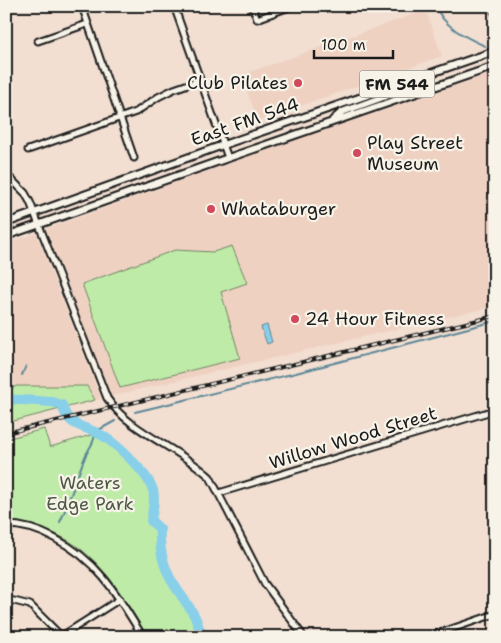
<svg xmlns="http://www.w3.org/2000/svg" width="501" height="643" font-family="'Shantell Sans',sans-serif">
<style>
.built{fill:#efd1c2}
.green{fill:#bfeba8;stroke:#6e8462}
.water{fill:#88cfe9;stroke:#5d8797}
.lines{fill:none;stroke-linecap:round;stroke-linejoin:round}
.stream{stroke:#5d8797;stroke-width:2}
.river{stroke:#88cfe9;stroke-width:10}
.minor-casing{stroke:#1c1c1c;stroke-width:9}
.major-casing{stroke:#1c1c1c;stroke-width:10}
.minor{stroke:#f7f3e8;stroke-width:5}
.major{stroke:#f7f3e8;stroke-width:6}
.rail-casing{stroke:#1c1c1c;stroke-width:4}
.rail{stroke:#f7f3e8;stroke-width:2;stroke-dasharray:5.5;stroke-linecap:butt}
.poi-dot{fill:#d1495b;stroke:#f7f3e8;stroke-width:2}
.labels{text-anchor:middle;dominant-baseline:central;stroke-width:4.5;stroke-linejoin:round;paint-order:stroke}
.shield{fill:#f7f3e8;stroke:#5e5c59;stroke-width:1}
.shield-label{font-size:16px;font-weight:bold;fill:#1c1c1c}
.poi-label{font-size:18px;fill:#1c1c1c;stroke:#f7f3e8;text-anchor:start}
.street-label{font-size:18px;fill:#1c1c1c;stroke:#f7f3e8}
.park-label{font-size:18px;fill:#4d5a46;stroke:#f7f3e8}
</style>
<rect width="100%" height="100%" fill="#f2dfd2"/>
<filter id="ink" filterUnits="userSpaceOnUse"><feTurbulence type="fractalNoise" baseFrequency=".02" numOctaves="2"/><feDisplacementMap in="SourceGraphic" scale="10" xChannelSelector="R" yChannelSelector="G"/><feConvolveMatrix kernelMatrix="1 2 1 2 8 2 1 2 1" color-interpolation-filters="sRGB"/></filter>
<g filter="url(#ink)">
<path class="built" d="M 426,10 L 442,56 L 258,121 L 241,75 Z
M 495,72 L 495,306 L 111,396 L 46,229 L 230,163 Z
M 36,233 L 101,399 L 95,400 L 87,386 L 17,386 L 6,390 L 6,244 Z"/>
<path class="green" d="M 232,246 L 247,283 L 221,292 L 240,358 L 120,388 L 82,284 L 175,250 L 213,252 Z
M 17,386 L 87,386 L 95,400 L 6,423 L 6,390 Z
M 44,429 L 50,447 L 98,433 L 103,436 C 119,449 147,470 153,490 C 156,499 152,512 151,521 L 160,529 C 159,546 162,562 170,578 C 177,591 188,603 195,617 C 199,624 198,632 205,637 L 148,637 C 110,575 85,530 6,521 L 6,439 Z"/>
<path class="water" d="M 267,325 L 272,342 L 267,344 L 261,327 Z"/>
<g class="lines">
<path class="stream" d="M 436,6 C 442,26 467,38 485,46
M 22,375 L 26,366
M 135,412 L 296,373 L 495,321
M 60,522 C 70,501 76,478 85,457 C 88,449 96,441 95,432 L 115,421"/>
<path class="river" d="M 6,399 L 52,402 L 62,405 C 68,429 86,425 103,436 C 118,445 148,474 153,490 C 156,499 152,512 151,521 L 160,529 C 159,545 162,562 170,578 C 177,591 188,603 195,617 C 199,624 198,632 205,637"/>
<defs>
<path id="minor" d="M 82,6 L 134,158
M 174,6 L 228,158
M 252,6 L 257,19 L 292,6
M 492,6 L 495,14
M 38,41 L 87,24
M 28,150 L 136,112 L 158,97 L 174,89 L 200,80
M 6,174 L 25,193 L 30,202 L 107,398 C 129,432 180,448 210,477 L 265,584 L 304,637
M 219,493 L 495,410
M 6,525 C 23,525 39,530 54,538 C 98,560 118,596 143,637
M 6,599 L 30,605 L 62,637
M 60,637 L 120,599
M 428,637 L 495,614"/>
<path id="major" d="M 333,120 L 342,112 L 397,92 L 396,85
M 6,223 L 223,145 L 495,51
M 6,236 L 228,158 L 495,66"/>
</defs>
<use href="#minor" class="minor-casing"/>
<use href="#major" class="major-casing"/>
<use href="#minor" class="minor"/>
<use href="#major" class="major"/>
<defs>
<path id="rail" d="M 6,433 L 495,316"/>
</defs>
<use href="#rail" class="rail-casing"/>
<use href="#rail" class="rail"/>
</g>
</g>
<g class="poi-dot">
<circle cx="298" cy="83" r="5"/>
<circle cx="357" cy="153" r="5"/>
<circle cx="211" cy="209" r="5"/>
<circle cx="295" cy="319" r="5"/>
</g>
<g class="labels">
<rect class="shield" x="359.5" y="70.5" width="75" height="27" rx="4"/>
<g class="shield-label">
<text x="397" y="84">FM 544</text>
</g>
<g class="poi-label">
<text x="288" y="83" text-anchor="end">Club Pilates</text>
<text x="367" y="143">Play Street<tspan x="367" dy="21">Museum</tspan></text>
<text x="221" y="209">Whataburger</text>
<text x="305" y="319">24 Hour Fitness</text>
</g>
<g class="street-label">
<text transform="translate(245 122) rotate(-19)">East FM 544</text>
<text transform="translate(353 438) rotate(-17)">Willow Wood Street</text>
</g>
<g class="park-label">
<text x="90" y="483">Waters<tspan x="90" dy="21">Edge Park</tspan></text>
</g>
</g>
<rect width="501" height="643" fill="none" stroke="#f7f3e8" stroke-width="25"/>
<rect x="12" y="12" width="476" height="618" fill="none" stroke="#1c1c1c" stroke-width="2" filter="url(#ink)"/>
<path d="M314 50v8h79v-8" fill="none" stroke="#1c1c1c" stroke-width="2.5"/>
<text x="321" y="50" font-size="15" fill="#1c1c1c" stroke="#f7f3e8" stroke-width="4" paint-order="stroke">100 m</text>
</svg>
